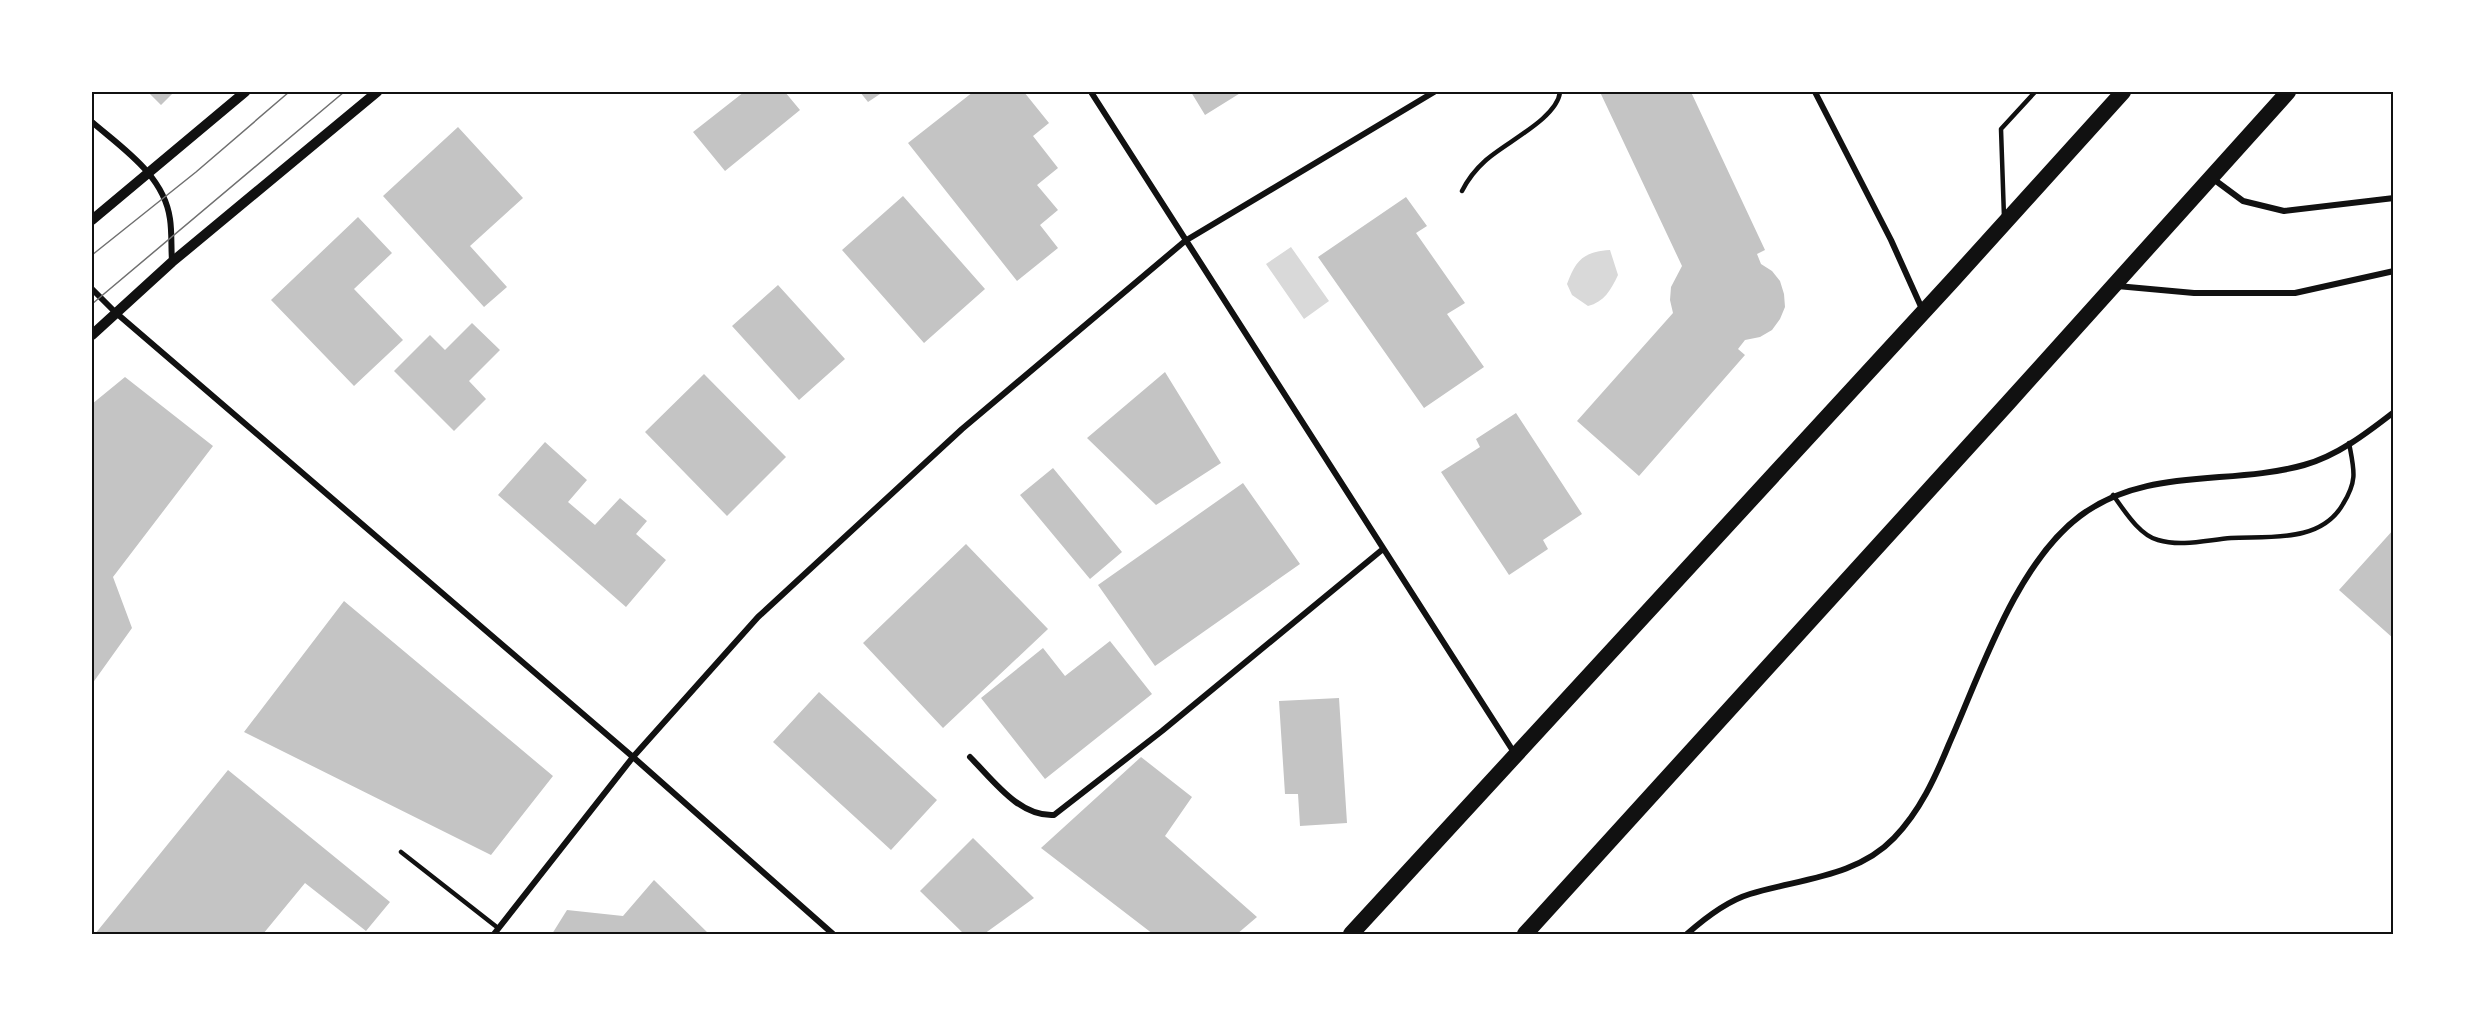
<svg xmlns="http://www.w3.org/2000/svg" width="2485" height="1026" font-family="'Source Sans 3',sans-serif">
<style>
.water{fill:#d9d9d9}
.building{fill:#c4c4c4}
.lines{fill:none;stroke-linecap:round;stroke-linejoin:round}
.service{stroke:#111;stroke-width:4.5}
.minor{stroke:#111;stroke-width:6}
.tertiary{stroke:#111;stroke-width:10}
.trunk{stroke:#111;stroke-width:16}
.tram{stroke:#707070;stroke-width:1.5}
.neatline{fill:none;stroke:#111;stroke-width:2}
</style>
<rect width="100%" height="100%" fill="#fff"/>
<path class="water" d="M 1291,247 L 1329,301 L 1304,319 L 1266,264 Z
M 1610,250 L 1618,275 C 1611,290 1604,302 1588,306 L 1572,295 L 1567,284 C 1576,260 1583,252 1610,250 Z"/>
<path class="building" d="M 148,92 L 174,92 L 161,105 Z
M 744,92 L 785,92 L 800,110 L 725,171 L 693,132 Z
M 860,92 L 883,92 L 868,102 Z
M 973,92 L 1024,92 L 1049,123 L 1033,136 L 1058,168 L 1037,185 L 1058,210 L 1040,225 L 1058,248 L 1017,281 L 908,143 Z
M 1191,92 L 1242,92 L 1205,115 Z
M 1600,92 L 1691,92 L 1765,250 L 1757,254 L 1761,264 L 1772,271 L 1780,281 L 1784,294 L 1785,307 L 1780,319 L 1772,330 L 1760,337 L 1745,340 L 1738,349 L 1745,355 L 1639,476 L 1577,421 L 1673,313 L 1670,300 L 1671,287 L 1682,266 Z
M 458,127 L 523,198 L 470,246 L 507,287 L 484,307 L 383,196 Z
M 903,196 L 985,289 L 924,343 L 842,250 Z
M 1406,197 L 1427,226 L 1416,233 L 1465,303 L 1447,314 L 1484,367 L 1424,408 L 1318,257 Z
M 358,217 L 392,253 L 354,289 L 403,340 L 354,386 L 271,300 Z
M 778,285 L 845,359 L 799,400 L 732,326 Z
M 472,323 L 500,350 L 469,381 L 486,399 L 454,431 L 394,371 L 430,335 L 445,350 Z
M 1165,372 L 1221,463 L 1156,505 L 1087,438 Z
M 704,374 L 786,457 L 727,516 L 645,432 Z
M 125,377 L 213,446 L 113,577 L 132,628 L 92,684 L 92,404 Z
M 1516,413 L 1582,514 L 1543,540 L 1548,549 L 1509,575 L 1441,472 L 1480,447 L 1476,439 Z
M 545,442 L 587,480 L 568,502 L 595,525 L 620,498 L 647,521 L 636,534 L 666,560 L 626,607 L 498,495 Z
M 1053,468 L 1122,552 L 1090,579 L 1020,495 Z
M 1243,483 L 1300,564 L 1155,666 L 1098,585 Z
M 2394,529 L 2394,639 L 2339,590 Z
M 966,544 L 1048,629 L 943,728 L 863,643 Z
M 344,601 L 553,776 L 491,855 L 244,732 Z
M 1110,641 L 1152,694 L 1045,779 L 981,698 L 1043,648 L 1065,676 Z
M 819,692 L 937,800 L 891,850 L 773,742 Z
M 1339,698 L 1347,823 L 1300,826 L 1298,794 L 1285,794 L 1279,701 Z
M 1141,757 L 1192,797 L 1165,836 L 1257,917 L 1237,934 L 1153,934 L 1041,848 Z
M 228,770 L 390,902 L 366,931 L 305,883 L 263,934 L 95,934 Z
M 973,838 L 1034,898 L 984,934 L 964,934 L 920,891 Z
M 654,880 L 709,934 L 552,934 L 567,910 L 623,916 Z"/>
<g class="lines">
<path class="service" d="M 1462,191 C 1468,179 1475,170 1485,161 C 1504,143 1557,119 1560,92
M 2004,217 L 2001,129 L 2035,92
M 2113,495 C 2124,510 2139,535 2158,540 C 2181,547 2207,540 2231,538 C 2270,536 2321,543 2343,504 C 2358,480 2354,470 2349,443
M 401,852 L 498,928"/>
<path class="minor" d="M 1091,92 L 1515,754
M 1815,92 L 1891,240 L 1923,311
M 92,122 C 122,148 164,175 170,219 C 172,232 171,247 172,261
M 2212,178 L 2243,201 L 2284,211 L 2394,198
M 2117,286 L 2194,293 L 2295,293 L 2394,271
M 92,289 L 115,312 L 633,757 L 833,934
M 970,757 C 993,780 1019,817 1054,815 L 1162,731 L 1383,549
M 494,934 L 633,757 L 758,617 L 962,429 L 1185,241 L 1434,92
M 1687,934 C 1705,918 1727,901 1750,894 C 1799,879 1857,877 1894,838 C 1920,811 1935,778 1949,744 C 1981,672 2016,564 2080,516 C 2146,466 2230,486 2304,465 C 2337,456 2367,433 2394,412"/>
<path class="tertiary" d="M 92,220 L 245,92
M 92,335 L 172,262 L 377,92"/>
<path class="trunk" d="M 1351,934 L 1952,281 L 2123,92
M 1525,934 L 2008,403 L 2288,92"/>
<path class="tram" d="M 92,255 L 196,172 L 289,92
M 92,304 L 344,92"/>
</g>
<rect width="2485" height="1026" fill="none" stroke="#ffffff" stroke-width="186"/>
<rect x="93" y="93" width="2299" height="840" class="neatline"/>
</svg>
